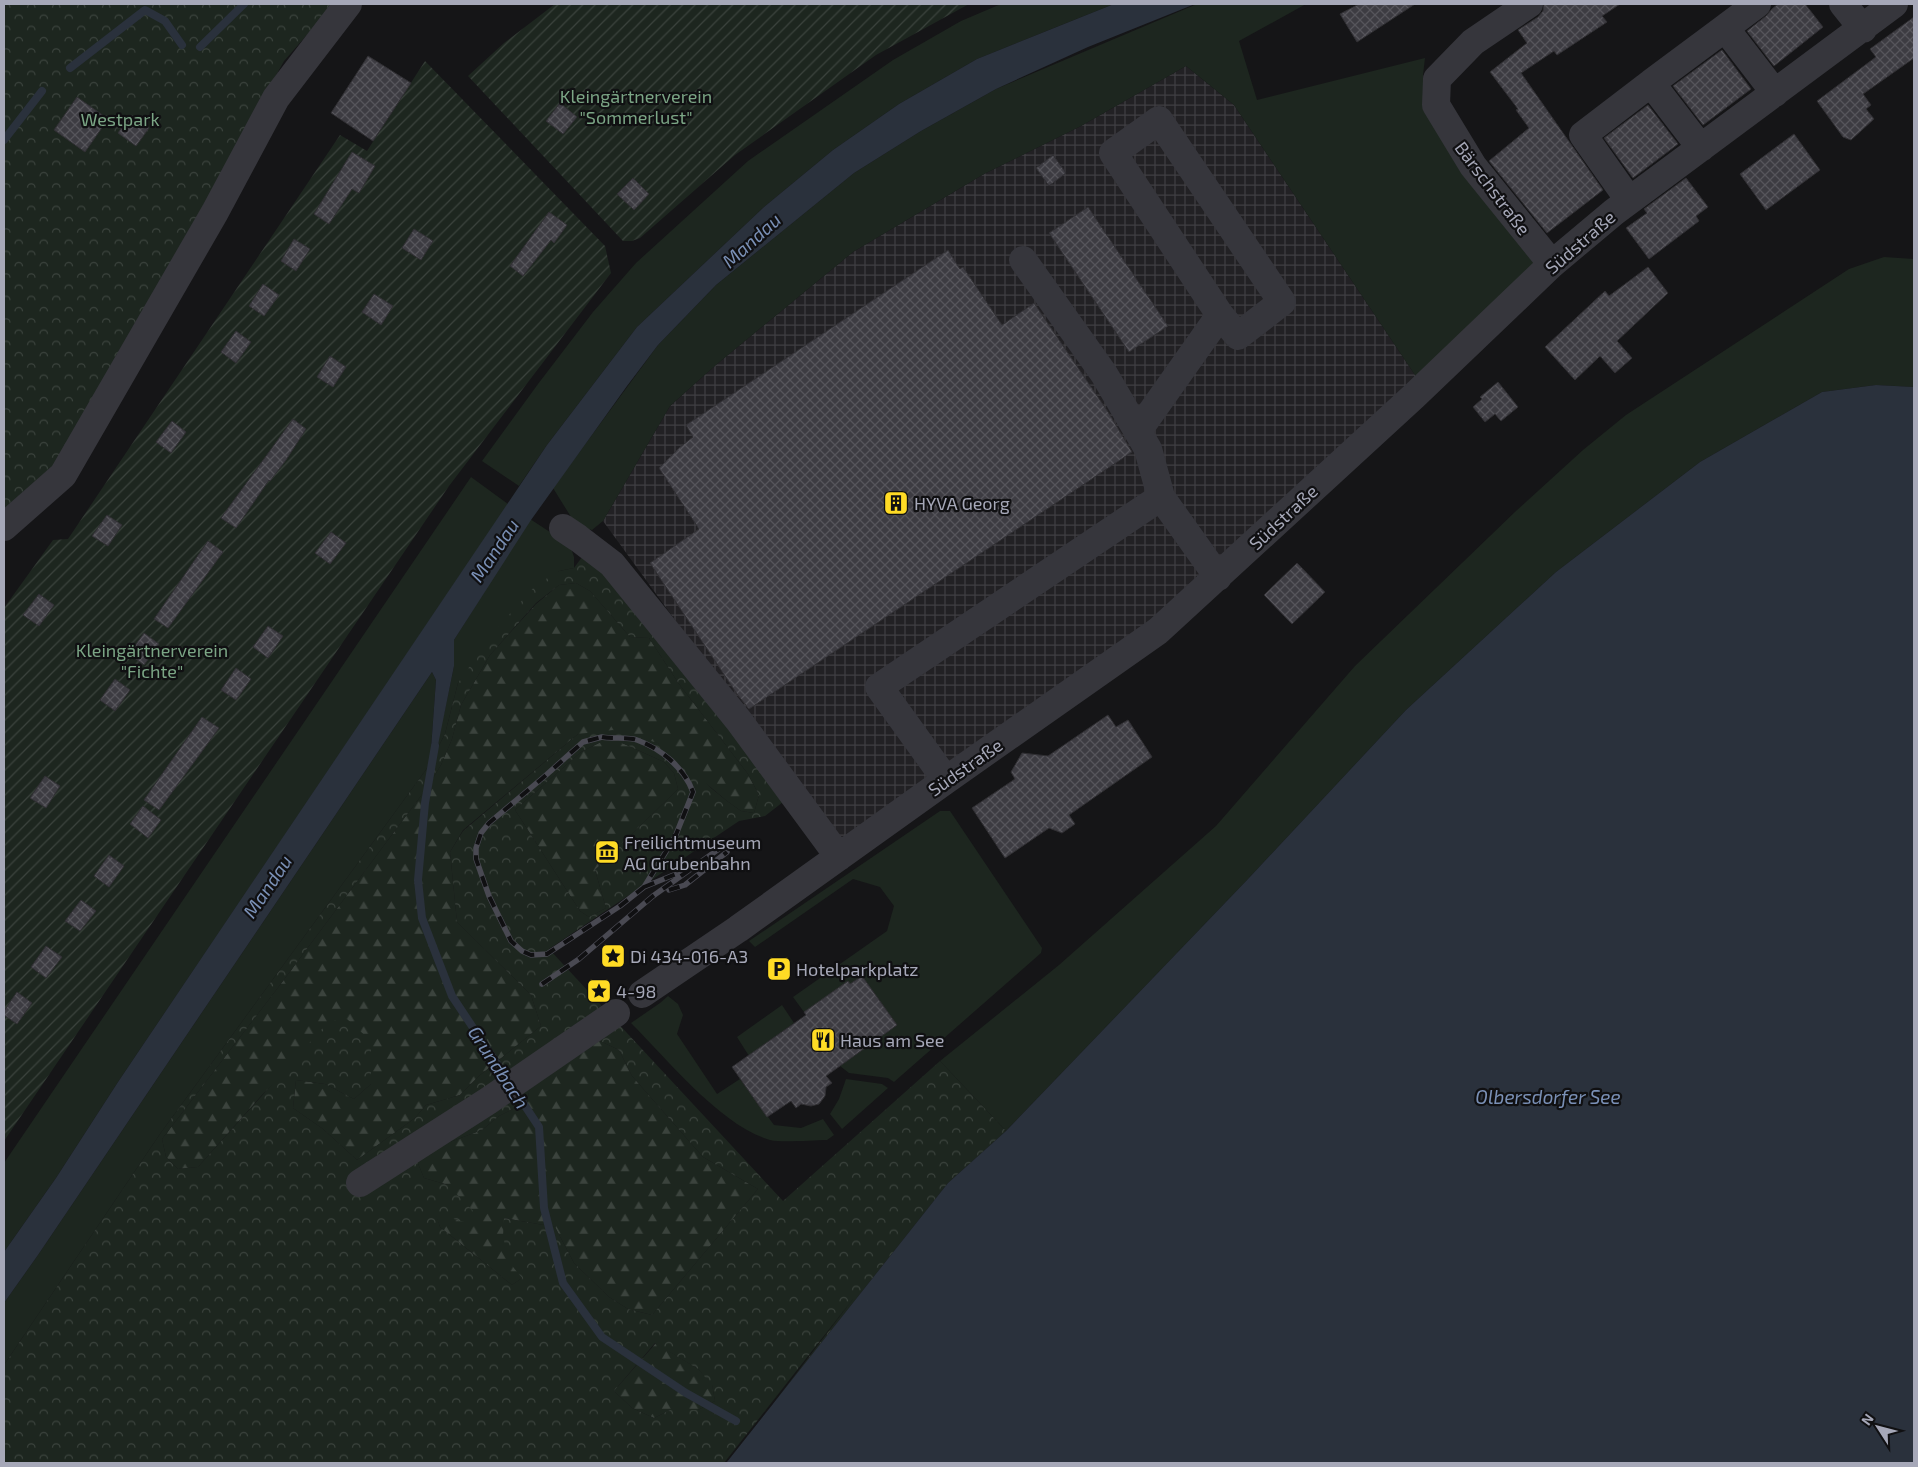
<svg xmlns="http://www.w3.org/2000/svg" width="1918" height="1467" font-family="'Exo 2',sans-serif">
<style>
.industrial{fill:url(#industrial-grid)}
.grass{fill:#1d261f}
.forest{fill:url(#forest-firs)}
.park{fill:url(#park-crowns);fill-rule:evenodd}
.garden{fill:url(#garden-furrows)}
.water{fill:#2a313c}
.pier{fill:#151517}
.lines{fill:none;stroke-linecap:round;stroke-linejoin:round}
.stream{stroke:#2a313c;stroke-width:8}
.building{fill:url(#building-cross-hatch);stroke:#302f33}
.minor{stroke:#36363c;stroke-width:28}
.rail-casing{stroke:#494952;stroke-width:5.5}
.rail{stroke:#101012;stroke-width:4;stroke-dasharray:11;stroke-linecap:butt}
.labels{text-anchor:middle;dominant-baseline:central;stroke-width:4.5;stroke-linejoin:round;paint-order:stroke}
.park-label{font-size:18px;fill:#7ba585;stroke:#101012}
.street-label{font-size:18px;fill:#a6a8b8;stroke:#101012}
.poi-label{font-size:18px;fill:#a6a8b8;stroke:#101012;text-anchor:start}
.water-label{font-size:19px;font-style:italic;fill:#7a90b6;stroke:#101012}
</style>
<defs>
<pattern id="industrial-grid" width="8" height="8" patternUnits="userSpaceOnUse" patternTransform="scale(1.25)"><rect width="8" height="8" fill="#222124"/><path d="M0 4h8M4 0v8" fill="none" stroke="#3f3e42"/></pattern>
<pattern id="forest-firs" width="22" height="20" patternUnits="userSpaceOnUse" patternTransform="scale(1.25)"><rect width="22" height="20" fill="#1d261f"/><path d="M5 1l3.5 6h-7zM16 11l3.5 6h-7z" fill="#3b433d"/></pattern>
<pattern id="park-crowns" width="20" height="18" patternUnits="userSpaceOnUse" patternTransform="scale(1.25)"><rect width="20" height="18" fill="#1d261f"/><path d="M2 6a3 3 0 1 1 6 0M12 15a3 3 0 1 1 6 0" fill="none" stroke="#3b433d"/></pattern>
<pattern id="garden-furrows" width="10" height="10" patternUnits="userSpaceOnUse" patternTransform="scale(1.25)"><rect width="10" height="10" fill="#1d261f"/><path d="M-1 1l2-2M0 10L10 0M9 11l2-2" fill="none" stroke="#3b433d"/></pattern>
<pattern id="building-cross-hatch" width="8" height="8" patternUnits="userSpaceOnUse" patternTransform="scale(1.25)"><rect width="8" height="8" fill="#3d3c42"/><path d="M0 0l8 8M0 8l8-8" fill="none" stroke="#56555b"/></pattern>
</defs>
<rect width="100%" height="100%" fill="#151517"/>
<path class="industrial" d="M 1186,66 L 1234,105 L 1419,381 L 1192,590 L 838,844 L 603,521 L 670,406 L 717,364 L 853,252 L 984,174 L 1081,126 Z"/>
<path class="grass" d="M 1001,4 L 1114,4 L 977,59 L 899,104 L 833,150 L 764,207 L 637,327 L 547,445 L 519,486 L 482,461 L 538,384 L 593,312 L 636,263 L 748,161 L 893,60 L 961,21 Z
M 1197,4 L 1306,4 L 1239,41 L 1257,100 L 1425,58 L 1423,75 L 1423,100 L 1536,264 L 1419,381 L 1234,105 L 1186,66 L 1081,126 L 984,174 L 853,252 L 717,364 L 670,406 L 603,521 L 592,530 L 576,525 L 553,488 L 658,345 L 716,285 L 854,173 L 921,131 L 996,89 Z
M 1884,257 L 1914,259 L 1914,387 L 1876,385 L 1822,392 L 1700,462 L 1556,572 L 1406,710 L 1248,879 L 1006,1131 L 940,1061 L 1059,965 L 1216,826 L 1355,666 L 1516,511 L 1583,450 L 1626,415 L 1849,269 Z
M 471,477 L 508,504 L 118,1082 L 56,1178 L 4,1252 L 4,1163 Z
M 530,519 L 570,545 L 574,557 L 574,568 L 559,571 L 458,683 L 445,734 L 428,767 L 160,1134 L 4,1365 L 4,1303 L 38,1255 L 432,672 L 436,680 L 431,749 L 444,714 L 454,666 L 454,640 Z
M 940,811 L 950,811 L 1042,948 L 1041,953 L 894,1082 L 888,1078 L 849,1073 L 840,1066 L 897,1025 L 862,976 L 850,984 L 848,982 L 804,1012 L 793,997 L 887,931 L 894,906 L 880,887 L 853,879 L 755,947 L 749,941 Z
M 668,996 L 678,1004 L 683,1015 L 677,1034 L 717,1094 L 740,1079 L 774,1125 L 801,1128 L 823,1119 L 834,1135 L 827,1140 C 812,1140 783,1143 770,1140 C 721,1126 667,1059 631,1023 L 660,1003 Z
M 782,1005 L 794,1023 L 749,1056 L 737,1037 Z
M 846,1079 L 882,1084 L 888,1088 L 842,1129 L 830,1114 L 839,1099 Z"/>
<path class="forest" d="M 576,583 L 590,591 L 630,637 L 649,638 L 679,684 L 748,774 L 759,795 L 754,813 L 741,811 L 727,801 L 658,743 L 578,734 L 463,830 L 450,852 L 457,922 L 531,995 L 541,1026 L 479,1076 L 460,1095 L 426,1105 L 415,1118 L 357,1160 L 323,1129 L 293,1108 L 296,1080 L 325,1084 L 354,1099 L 371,1084 L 281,1076 L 261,1096 L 198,1167 L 178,1169 L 166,1157 L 162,1139 L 280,985 L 429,785 L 441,765 L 452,739 L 461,705 L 490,655 L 536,604 L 559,585 Z
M 599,743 L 622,743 L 664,762 L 674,773 L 678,789 L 595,870 L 606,908 L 589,917 L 580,911 L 515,810 L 581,752 Z
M 596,1039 L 619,1050 L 632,1076 L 703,1157 L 758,1189 L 652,1315 L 628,1309 L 609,1297 L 574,1263 L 555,1227 L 504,1218 L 522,1278 L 512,1285 L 440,1227 L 435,1213 L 448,1185 L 424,1178 L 417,1161 L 447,1143 L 482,1130 L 499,1116 L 527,1102 L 530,1087 Z
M 656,1343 L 698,1369 L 712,1384 L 715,1401 L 698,1410 L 670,1410 L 654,1418 L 632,1408 L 614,1391 Z"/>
<path class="park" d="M 4,4 L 334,4 L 284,61 L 56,469 L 4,515 Z
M 585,553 L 642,611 L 783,802 L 765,816 L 739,821 L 549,949 L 783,1201 L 940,1061 L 1006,1131 L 948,1183 L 726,1463 L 4,1463 L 4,1365 L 160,1134 L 428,767 L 445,734 L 458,683 L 495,630 L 536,585 L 559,571 L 574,568 ZM 576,583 L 590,591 L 630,637 L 649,638 L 679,684 L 748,774 L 759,795 L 754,813 L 741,811 L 727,801 L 711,788 L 681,756 L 658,743 L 613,730 L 578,734 L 463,831 L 450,852 L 457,922 L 531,995 L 541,1026 L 479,1076 L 460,1095 L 426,1105 L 415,1118 L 357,1160 L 323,1129 L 293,1108 L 296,1080 L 325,1084 L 354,1099 L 371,1084 L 371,1041 L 347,1019 L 329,1021 L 198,1167 L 178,1169 L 166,1157 L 162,1139 L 280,985 L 429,785 L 441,765 L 452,739 L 461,705 L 490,655 L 536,603 L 559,585 ZM 599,743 L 622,743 L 664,762 L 674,773 L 678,789 L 595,870 L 606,908 L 589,917 L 580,911 L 515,810 L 581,752 ZM 596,1039 L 619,1050 L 632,1076 L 703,1157 L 758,1189 L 652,1315 L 628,1309 L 609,1297 L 574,1263 L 555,1227 L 504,1218 L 503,1236 L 509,1262 L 522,1278 L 512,1285 L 440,1227 L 436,1214 L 468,1223 L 473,1211 L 448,1185 L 424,1178 L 417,1161 L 447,1143 L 482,1130 L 499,1116 L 527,1102 L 530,1087 ZM 655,1343 L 698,1369 L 712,1385 L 715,1401 L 698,1410 L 670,1410 L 654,1418 L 632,1408 L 614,1391 Z"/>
<path class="garden" d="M 555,4 L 969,4 L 876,55 L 735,155 L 640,238 L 632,241 L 623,241 L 468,76 L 504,43 Z
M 425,61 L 605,246 L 611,273 L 449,486 L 4,1141 L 4,608 L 53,540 L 68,539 L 340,135 L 367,151 Z"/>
<path class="water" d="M 1114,4 L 1195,4 L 1088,47 L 996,89 L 921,131 L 854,173 L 716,285 L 658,345 L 627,386 L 531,520 L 454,640 L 454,666 L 437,750 L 433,754 L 431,749 L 436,680 L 432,672 L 38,1255 L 4,1303 L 4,1252 L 56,1178 L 118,1082 L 547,445 L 637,327 L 764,207 L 833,150 L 899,104 L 977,59 Z
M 1876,385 L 1914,387 L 1914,1463 L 726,1463 L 948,1183 L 1006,1131 L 1248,879 L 1406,710 L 1556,572 L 1700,462 L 1822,392 Z"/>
<path class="pier" d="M 853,1299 L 772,1405 L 726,1463 L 724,1463 Z"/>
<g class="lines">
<path class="stream" d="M 200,47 L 244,4
M 70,68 L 145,10 L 165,21 L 182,45
M 4,140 L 42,91
M 435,746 L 425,803 L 418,880 L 422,918 L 452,996 L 539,1127 L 544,1208 L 563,1283 L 602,1337 L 686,1393 L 736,1421"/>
</g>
<path class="building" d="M 1359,4 L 1415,4 L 1357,42 L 1340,14 Z
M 1544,4 L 1620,4 L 1602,16 L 1607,22 L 1557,55 L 1554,51 L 1521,73 L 1603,190 L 1547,233 L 1489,161 L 1529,128 L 1516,110 L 1518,109 L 1490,72 L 1527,43 L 1518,30 L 1538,17 L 1543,11 Z
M 1778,4 L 1805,4 L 1823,27 L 1774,66 L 1747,31 L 1766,16 L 1772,9 Z
M 1914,17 L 1914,58 L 1863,94 L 1871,105 L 1866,109 L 1874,119 L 1851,140 L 1843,137 L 1817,101 L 1876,57 L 1870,49 Z
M 1722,50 L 1751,89 L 1703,125 L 1673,86 Z
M 368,56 L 411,83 L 373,141 L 331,113 Z
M 77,97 L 108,119 L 85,152 L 54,130 Z
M 560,103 L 577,117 L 563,134 L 546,121 Z
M 1648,105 L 1678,144 L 1633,178 L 1604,138 Z
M 131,115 L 149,128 L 136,146 L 118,133 Z
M 1794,134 L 1820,170 L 1766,210 L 1740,174 Z
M 352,152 L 375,166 L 359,193 L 352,189 L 329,224 L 314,214 Z
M 1053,155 L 1066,173 L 1049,186 L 1036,168 Z
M 633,178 L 649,194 L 634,210 L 617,194 Z
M 1686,178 L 1708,207 L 1696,216 L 1699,221 L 1649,259 L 1626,228 L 1647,213 L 1644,209 Z
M 1088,207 L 1168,326 L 1129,352 L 1049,233 Z
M 549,212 L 567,225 L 554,243 L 551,240 L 523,276 L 510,266 Z
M 414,229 L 433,241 L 421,260 L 402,248 Z
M 294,239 L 310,249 L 296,271 L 281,261 Z
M 948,250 L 960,269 L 963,267 L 1002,325 L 1034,303 L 1108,412 L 1132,452 L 749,709 L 737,694 L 650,563 L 699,529 L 659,468 L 680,447 L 693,437 L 686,425 Z
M 1648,267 L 1668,293 L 1617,341 L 1632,358 L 1615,373 L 1600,356 L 1575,380 L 1545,347 L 1605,291 L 1609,296 Z
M 263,284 L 279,295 L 264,316 L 249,306 Z
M 374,294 L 393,306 L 381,325 L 362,312 Z
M 236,331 L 251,342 L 236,363 L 221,352 Z
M 330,356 L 346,367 L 333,387 L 317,377 Z
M 1498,382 L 1518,407 L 1501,421 L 1495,414 L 1485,422 L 1473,407 L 1482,399 L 1480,397 Z
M 293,419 L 306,429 L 286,460 L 270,481 L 269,480 L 236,528 L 221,518 Z
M 172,421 L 186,432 L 171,453 L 156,442 Z
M 107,515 L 122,525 L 108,546 L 92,536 Z
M 331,532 L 346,543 L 330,564 L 315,553 Z
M 208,541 L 223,552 L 168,628 L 154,619 Z
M 1297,563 L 1325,592 L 1292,624 L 1264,595 Z
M 39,594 L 54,605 L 39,626 L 23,615 Z
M 268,626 L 283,636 L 268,658 L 253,647 Z
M 144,633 L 159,644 L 144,665 L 129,654 Z
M 236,668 L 251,679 L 236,700 L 221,690 Z
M 115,679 L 130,690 L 115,711 L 100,700 Z
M 1108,715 L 1116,727 L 1128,720 L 1152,757 L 1069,815 L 1075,824 L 1062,833 L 1049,828 L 1005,858 L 972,808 L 1015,779 L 1011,772 L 1022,753 L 1048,756 Z
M 202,717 L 219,728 L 159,810 L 144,800 Z
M 45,776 L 60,786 L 46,808 L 30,798 Z
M 143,806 L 161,820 L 148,838 L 130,824 Z
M 109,855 L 124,866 L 109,887 L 94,876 Z
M 81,900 L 96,911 L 80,931 L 65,921 Z
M 46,946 L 62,957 L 46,978 L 31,967 Z
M 862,976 L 897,1025 L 826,1076 L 832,1083 L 826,1087 L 825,1096 L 819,1104 L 811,1106 L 801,1104 L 796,1108 L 791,1101 L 767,1117 L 732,1067 L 806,1015 L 804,1012 L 848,981 L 850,984 Z
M 17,992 L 32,1003 L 17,1024 L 4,1015 L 4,1011 Z"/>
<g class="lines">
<path class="minor" d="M 1529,4 L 1473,42 L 1437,79 L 1436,105 L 1473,166 L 1552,264
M 1757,4 L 1725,28 L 1775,93
M 1843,4 L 1863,29
M 1701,148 L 1651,83 L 1725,28
M 1629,200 L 1583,135 L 1651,83
M 1023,260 L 1104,374 L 1148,449 L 1161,497
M 1138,431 L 1220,315 L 1113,153 L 1159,120 L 1282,302 L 1238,336 L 1220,315
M 4,527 L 63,475 L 215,212 L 276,98 L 348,4
M 563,528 L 578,538 L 612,564 L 739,721 L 839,857
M 946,780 L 879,687 L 1161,497 L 1218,577
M 642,994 L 738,929 L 946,780 L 1158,631 L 1414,396 L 1552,264 L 1614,212 L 1894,4
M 360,1183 L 488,1101 L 616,1013"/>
<defs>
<path id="rail" d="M 602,737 C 612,739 629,737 637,740 C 662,749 684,768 693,792 L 675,837 L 644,887 L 620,906 L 547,954 L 531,955 L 522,951 L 511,941 L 489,896 L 476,859 L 476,848 L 481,833 L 489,823 L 545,776 L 583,742 Z
M 644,887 L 681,872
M 669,890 L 685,885 L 727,852
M 542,984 L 579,959 L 653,896 L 723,846"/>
</defs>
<use href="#rail" class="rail-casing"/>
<use href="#rail" class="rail"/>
</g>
<defs>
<symbol id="building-square" viewBox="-11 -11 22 22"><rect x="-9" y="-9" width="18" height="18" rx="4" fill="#ffdb25" stroke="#101012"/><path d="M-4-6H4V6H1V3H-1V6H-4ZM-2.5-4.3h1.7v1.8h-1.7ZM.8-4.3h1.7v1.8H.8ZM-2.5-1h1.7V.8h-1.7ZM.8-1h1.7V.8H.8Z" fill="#111"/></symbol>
<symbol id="museum-square" viewBox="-11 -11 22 22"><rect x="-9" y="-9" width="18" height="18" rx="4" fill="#ffdb25" stroke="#101012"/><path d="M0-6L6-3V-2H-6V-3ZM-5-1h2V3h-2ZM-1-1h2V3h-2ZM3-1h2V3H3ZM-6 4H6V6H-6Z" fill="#111"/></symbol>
<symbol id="sight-square" viewBox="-11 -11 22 22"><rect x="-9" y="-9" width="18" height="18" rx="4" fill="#ffdb25" stroke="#101012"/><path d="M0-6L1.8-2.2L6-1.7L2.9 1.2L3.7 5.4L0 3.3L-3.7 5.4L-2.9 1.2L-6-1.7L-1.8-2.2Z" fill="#111"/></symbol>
<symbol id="parking-square" viewBox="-11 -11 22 22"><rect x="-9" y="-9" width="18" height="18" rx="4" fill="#ffdb25" stroke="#101012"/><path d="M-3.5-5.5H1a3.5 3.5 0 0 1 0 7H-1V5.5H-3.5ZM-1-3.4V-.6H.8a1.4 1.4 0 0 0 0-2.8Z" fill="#111"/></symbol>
<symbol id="restaurant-square" viewBox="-11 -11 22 22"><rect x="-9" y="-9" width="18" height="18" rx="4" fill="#ffdb25" stroke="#101012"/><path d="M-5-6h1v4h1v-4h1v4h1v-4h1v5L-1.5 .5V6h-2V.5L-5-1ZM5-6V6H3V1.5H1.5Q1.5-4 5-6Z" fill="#111"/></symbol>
</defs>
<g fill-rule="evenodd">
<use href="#building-square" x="882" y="489" width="28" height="28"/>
<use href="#museum-square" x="593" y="838" width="28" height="28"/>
<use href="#sight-square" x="599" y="942" width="28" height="28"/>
<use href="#parking-square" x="765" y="955" width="28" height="28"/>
<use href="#sight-square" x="585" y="977" width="28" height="28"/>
<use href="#restaurant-square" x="809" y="1026" width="28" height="28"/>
</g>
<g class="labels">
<g class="park-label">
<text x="636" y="96">Kleingärtnerverein<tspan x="636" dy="21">"Sommerlust"</tspan></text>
<text x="120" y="119">Westpark</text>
<text x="152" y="650">Kleingärtnerverein<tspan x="152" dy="21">"Fichte"</tspan></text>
</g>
<g class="street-label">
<text transform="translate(1493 188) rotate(53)">Bärschstraße</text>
<text transform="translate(1580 242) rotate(-41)">Südstraße</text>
<text transform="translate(1283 517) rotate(-43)">Südstraße</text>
<text transform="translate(965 767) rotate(-35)">Südstraße</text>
</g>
<g class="poi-label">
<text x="914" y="503">HYVA Georg</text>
<text x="624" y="842">Freilichtmuseum<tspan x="624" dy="21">AG Grubenbahn</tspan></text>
<text x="630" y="956">Di 434-016-A3</text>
<text x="796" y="969">Hotelparkplatz</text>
<text x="616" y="991">4-98</text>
<text x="840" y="1040">Haus am See</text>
</g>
<g class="water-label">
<text transform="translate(751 240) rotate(-42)">Mandau</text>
<text transform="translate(494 550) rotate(-56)">Mandau</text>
<text transform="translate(267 886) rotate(-56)">Mandau</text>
<text transform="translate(499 1067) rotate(57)">Grundbach</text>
<text x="1548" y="1096">Olbersdorfer See</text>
</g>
</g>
<rect width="1918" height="1467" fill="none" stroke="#a6a8b8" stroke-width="10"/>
<g transform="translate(1878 1427) rotate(306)" stroke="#101012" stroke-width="4" paint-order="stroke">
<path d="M0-4L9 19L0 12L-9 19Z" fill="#a6a8b8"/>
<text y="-8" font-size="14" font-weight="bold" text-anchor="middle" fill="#a6a8b8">N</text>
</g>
</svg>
